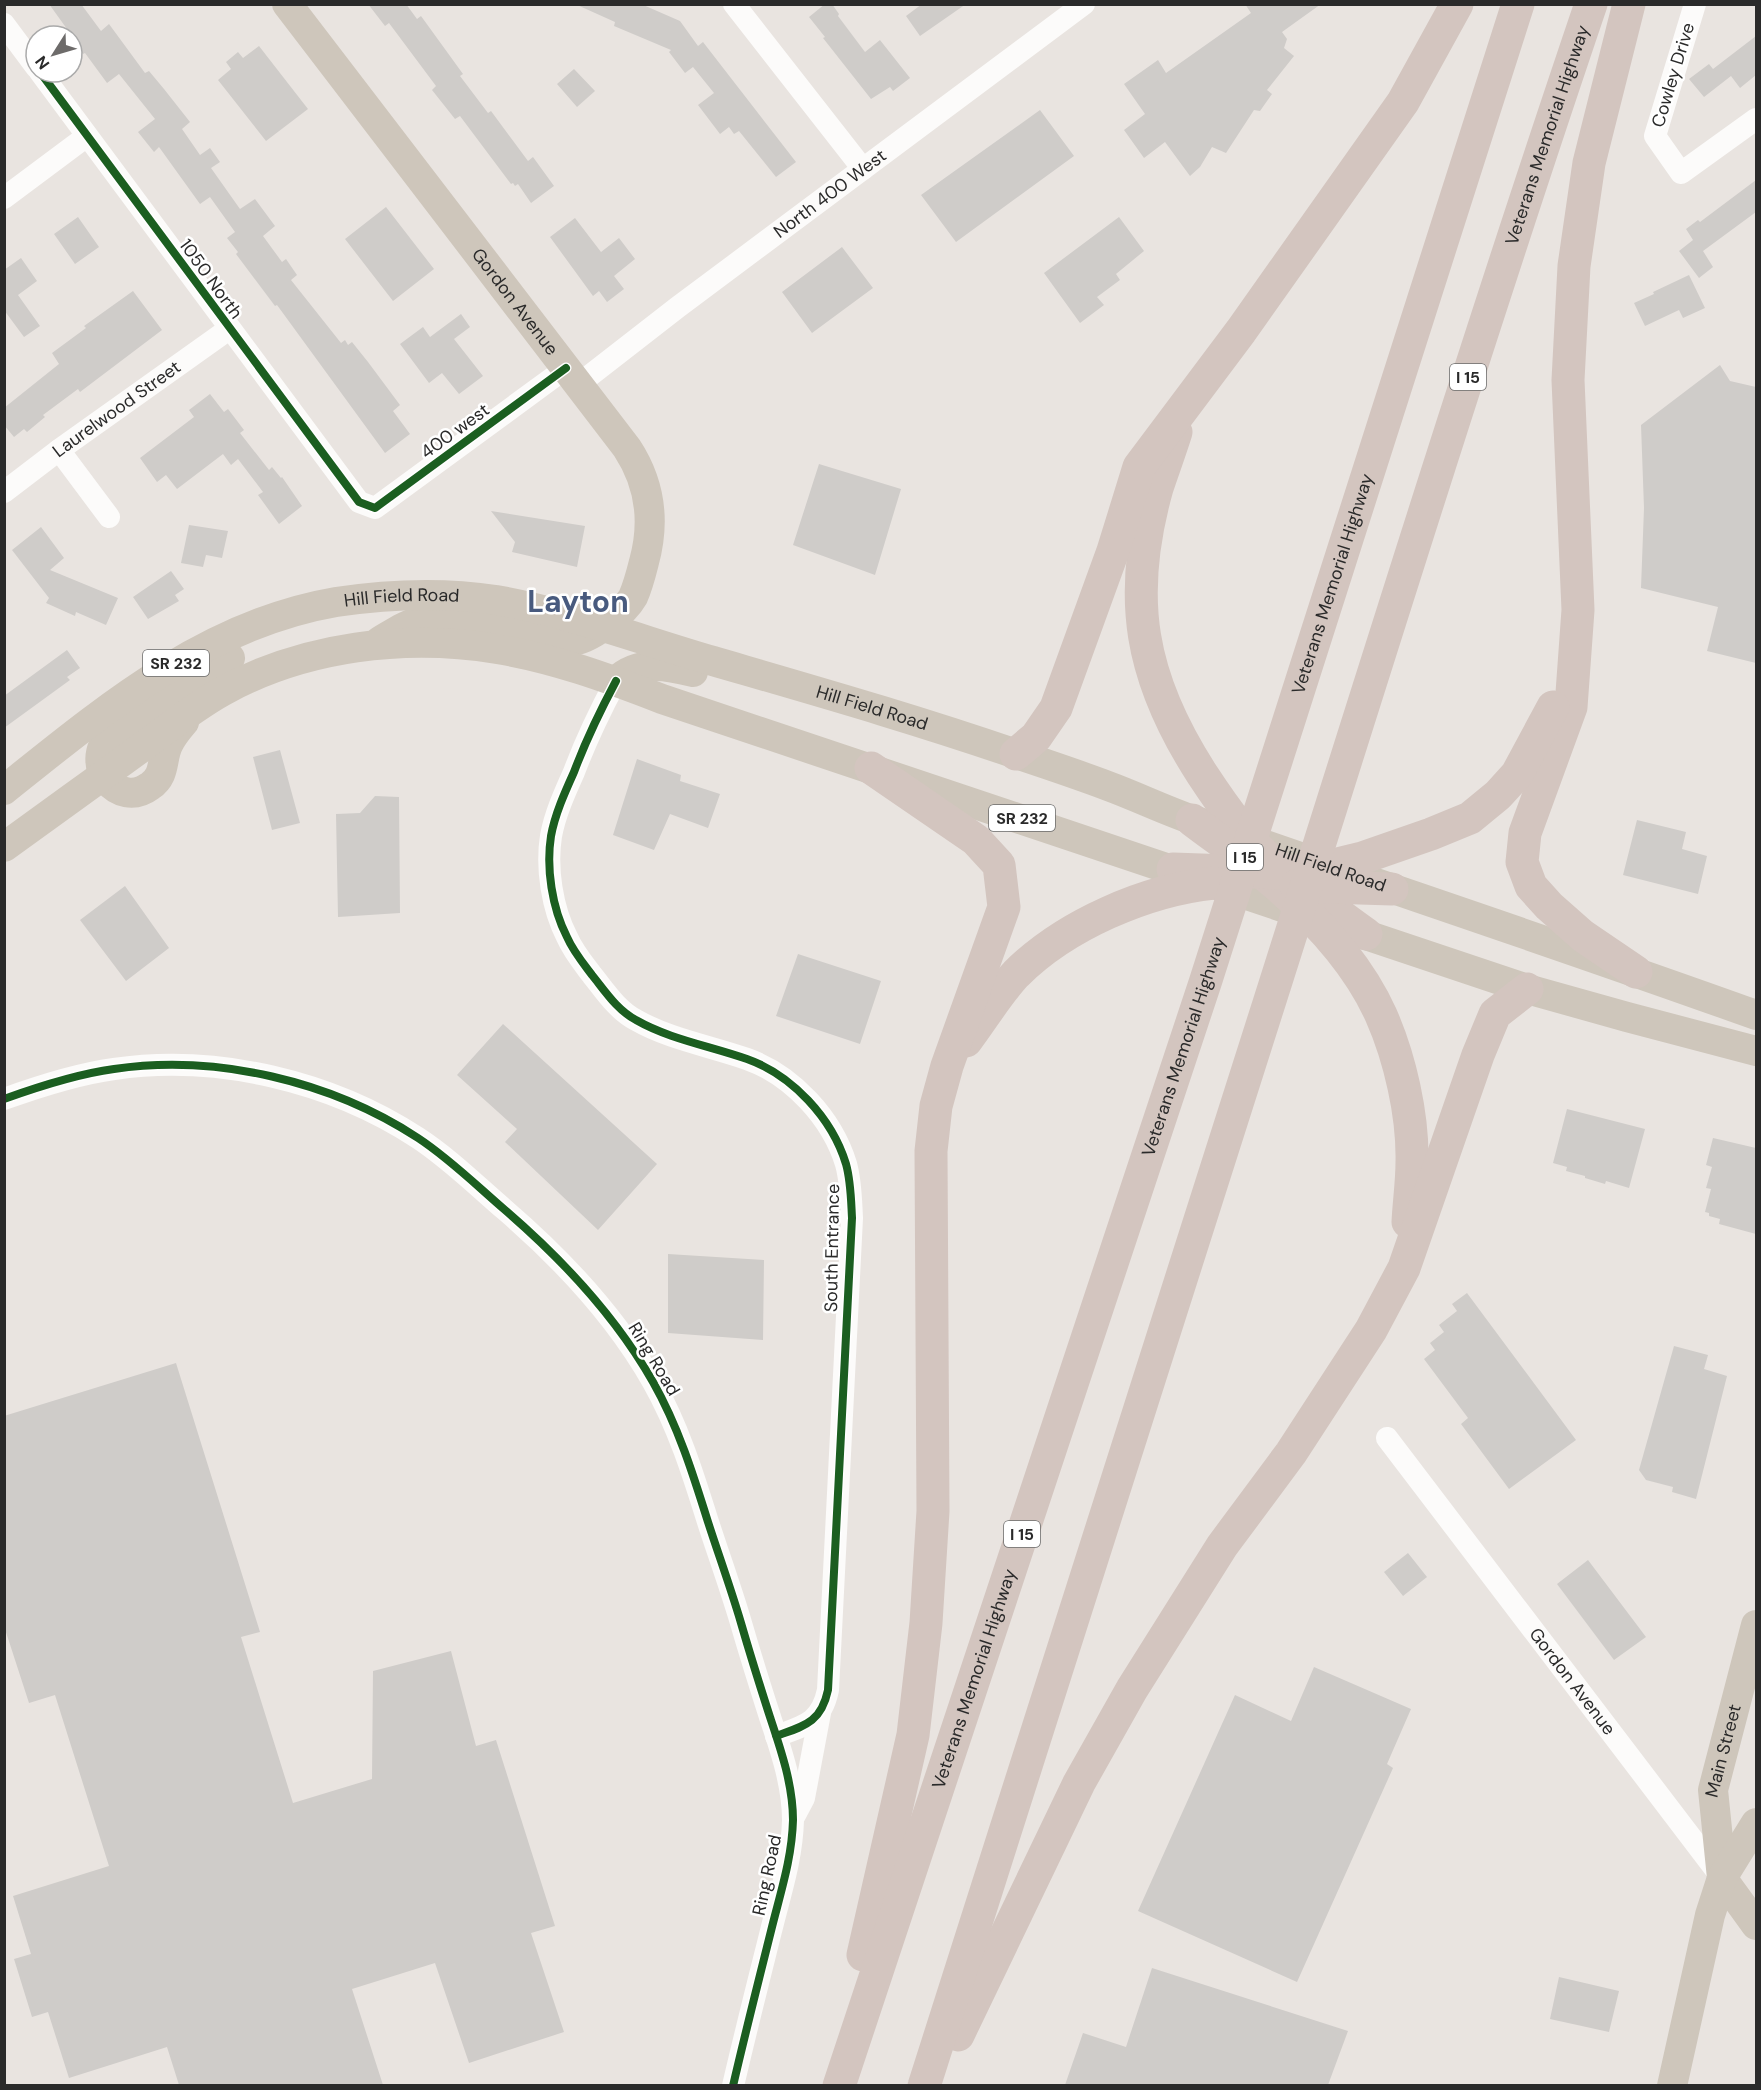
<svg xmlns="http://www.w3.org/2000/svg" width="1761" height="2090" font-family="'DM Sans',sans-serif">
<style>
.building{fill:#cfccc9}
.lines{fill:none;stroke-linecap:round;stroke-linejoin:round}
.minor{stroke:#fcfbfa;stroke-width:22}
.major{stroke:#cec6bb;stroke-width:30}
.highway{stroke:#d3c5bf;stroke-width:33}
.cycleway-casing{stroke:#fff;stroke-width:11}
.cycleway{stroke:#1b5e20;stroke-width:8}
.labels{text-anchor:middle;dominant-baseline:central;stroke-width:5;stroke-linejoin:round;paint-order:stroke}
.shield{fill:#fff;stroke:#6a6a6a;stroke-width:1.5}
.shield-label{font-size:16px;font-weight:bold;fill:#2a2a2a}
.street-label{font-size:18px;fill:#2a2a2a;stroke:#fff}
.town-label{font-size:30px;font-weight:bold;fill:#485a7e;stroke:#fff}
</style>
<rect width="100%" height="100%" fill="#e9e4e0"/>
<path class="building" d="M 49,4 L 81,4 L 101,31 L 109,24 L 145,73 L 149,71 L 164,89 L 190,122 L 182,129 L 200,155 L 210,148 L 220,162 L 211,168 L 240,209 L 255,199 L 275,226 L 263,236 L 282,262 L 286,259 L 297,275 L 291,280 L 341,343 L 345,340 L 348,345 L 352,342 L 368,362 L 400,405 L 393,411 L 410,434 L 385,453 L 277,305 L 275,306 L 236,254 L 238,252 L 227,238 L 235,232 L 210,197 L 200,204 L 159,147 L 154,152 L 138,132 L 155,119 L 119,74 L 107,83 L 85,53 L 83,54 L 72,40 L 72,36 L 69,36 L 65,31 L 67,29 Z
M 368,4 L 406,4 L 417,19 L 421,16 L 463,74 L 460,76 L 488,113 L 491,111 L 528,161 L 533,157 L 554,186 L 531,203 L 518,184 L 515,186 L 513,183 L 511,184 L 460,116 L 455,119 L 432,90 L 436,86 L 389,23 L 385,26 Z
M 575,4 L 641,4 L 680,21 L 698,46 L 703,42 L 796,162 L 776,177 L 739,131 L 734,134 L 729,127 L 720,134 L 698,105 L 714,93 L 693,67 L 685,73 L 669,52 L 671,50 L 614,26 L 615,22 Z
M 825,4 L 832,4 L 839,14 L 838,16 L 865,52 L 880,40 L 910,78 L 893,91 L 890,87 L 871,99 L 823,38 L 825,37 L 809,17 Z
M 922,4 L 966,4 L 920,36 L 906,16 Z
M 1245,4 L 1321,4 L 1282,32 L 1287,39 L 1284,48 L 1294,56 L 1267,90 L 1272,94 L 1260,111 L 1254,110 L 1226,153 L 1212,147 L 1200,167 L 1190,176 L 1165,142 L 1144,158 L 1124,130 L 1145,114 L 1124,84 L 1158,60 L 1166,73 L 1251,13 Z
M 1756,36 L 1756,75 L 1740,88 L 1731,76 L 1704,97 L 1689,79 L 1709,64 L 1713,69 Z
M 259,46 L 308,109 L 266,141 L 218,80 L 231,69 L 226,62 L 238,52 L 243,58 Z
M 574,69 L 595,91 L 577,107 L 557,84 Z
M 1040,110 L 1074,156 L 956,242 L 921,195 Z
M 1756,180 L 1756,212 L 1703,251 L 1713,267 L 1699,278 L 1679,251 L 1693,240 L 1686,229 L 1698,220 L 1700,222 Z
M 386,207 L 434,269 L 393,301 L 345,239 Z
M 78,217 L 99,247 L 75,264 L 54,234 Z
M 1119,217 L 1144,251 L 1116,274 L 1120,280 L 1097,297 L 1104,305 L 1080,323 L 1044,273 Z
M 575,218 L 601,252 L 619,238 L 635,259 L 614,276 L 624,289 L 607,302 L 599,291 L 593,296 L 550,237 Z
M 842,247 L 873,288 L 812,333 L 782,292 Z
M 21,258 L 37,281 L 18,295 L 40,326 L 24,337 L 4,310 L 4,270 Z
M 1689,275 L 1705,308 L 1683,318 L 1679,310 L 1645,326 L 1634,303 L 1654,294 L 1653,292 Z
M 133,291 L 162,330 L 80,392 L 78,389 L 43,415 L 45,417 L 27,432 L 24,429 L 14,437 L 4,425 L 4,408 L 59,364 L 52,353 L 86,328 L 84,326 Z
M 461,314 L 470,327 L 454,339 L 483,376 L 459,394 L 442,373 L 429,383 L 400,344 L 423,327 L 430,337 Z
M 1720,365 L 1730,381 L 1756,387 L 1756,663 L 1707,651 L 1718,607 L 1641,588 L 1644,508 L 1641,425 Z
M 210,394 L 224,412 L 228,409 L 244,430 L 240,433 L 269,470 L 272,467 L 281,478 L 282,477 L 302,506 L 279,524 L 258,495 L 263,492 L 238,459 L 231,465 L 223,454 L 177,489 L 166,475 L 157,482 L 140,458 L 194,417 L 189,410 Z
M 819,464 L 901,489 L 875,575 L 793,545 Z
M 491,511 L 585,526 L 577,567 L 512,552 L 515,542 Z
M 189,525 L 228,531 L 222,558 L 206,555 L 203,567 L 181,563 Z
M 41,527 L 64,558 L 50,570 L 118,598 L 106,625 L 76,612 L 75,616 L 46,603 L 49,598 L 12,550 Z
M 171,571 L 184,589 L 175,595 L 179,601 L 148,619 L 133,597 Z
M 67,650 L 80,668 L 67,677 L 70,680 L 4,728 L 4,696 Z
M 280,750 L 300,823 L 272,830 L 253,757 Z
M 637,759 L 681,775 L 680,781 L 720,794 L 708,828 L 670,814 L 654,850 L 613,835 Z
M 375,796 L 399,797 L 400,913 L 338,917 L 336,814 L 360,813 Z
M 1637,820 L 1686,832 L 1682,849 L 1707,856 L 1698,894 L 1623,875 Z
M 125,886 L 169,948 L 126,981 L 80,920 Z
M 798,954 L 881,981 L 860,1044 L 776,1016 Z
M 503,1024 L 657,1164 L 598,1230 L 505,1142 L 517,1129 L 457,1075 Z
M 1567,1109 L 1645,1129 L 1629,1188 L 1606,1181 L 1605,1184 L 1585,1178 L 1585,1176 L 1566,1171 L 1567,1167 L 1553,1163 Z
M 1713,1138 L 1756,1148 L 1756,1234 L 1719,1224 L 1720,1219 L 1709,1216 L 1709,1213 L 1705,1212 L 1711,1189 L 1706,1188 L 1712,1167 L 1706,1165 Z
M 668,1254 L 764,1260 L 763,1340 L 668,1333 Z
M 1467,1293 L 1576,1440 L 1509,1489 L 1461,1424 L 1468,1418 L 1424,1359 L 1435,1350 L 1430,1343 L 1444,1332 L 1439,1325 L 1457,1311 L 1452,1304 Z
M 1674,1346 L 1708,1355 L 1704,1369 L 1727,1376 L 1696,1499 L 1672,1492 L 1673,1487 L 1646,1480 L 1639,1470 Z
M 176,1363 L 260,1632 L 241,1637 L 293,1803 L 372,1779 L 373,1671 L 451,1651 L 476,1746 L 496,1740 L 555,1926 L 531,1933 L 564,2032 L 469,2063 L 435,1963 L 352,1989 L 383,2085 L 179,2085 L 167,2047 L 69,2078 L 48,2012 L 32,2017 L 14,1959 L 31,1954 L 13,1896 L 109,1866 L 55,1695 L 29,1703 L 4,1626 L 4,1416 Z
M 1408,1553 L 1427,1577 L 1403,1596 L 1384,1572 Z
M 1588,1560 L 1646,1637 L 1614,1660 L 1557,1584 Z
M 1314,1667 L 1411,1709 L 1387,1764 L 1393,1768 L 1297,1982 L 1138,1911 L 1235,1695 L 1291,1721 Z
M 1152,1968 L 1348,2031 L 1328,2085 L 1065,2085 L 1083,2033 L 1126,2047 Z
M 1559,1977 L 1619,1991 L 1609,2032 L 1550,2019 Z"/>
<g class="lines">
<g class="minor">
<path d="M 734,4 L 863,169"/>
<path d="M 1695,4 L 1655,136 L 1681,173 L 1756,119"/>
<path d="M 4,24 L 36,67"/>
<path d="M 40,72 L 359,502 L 375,508 L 566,368"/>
<path d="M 4,198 L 87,136"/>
<path id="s1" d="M 579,384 L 678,307 L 1084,4"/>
<path d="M 59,450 L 109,517"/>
<path id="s2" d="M 4,492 L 59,450 L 229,329"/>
<path d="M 616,681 C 600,711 586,740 574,772 C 565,792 555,814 551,836 C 546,868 552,908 567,937 C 573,951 583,963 592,975 C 605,991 617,1010 636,1020 C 669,1039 710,1046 747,1059 C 792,1075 832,1118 846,1164 C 851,1182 851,1200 852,1218 L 828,1690 C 821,1723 804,1726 776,1736"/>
<path d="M 4,1099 C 40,1086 77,1074 114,1069 C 217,1054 331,1081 418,1138 C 450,1159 477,1186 505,1210 C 563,1260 615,1315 653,1382 C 678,1426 693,1474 708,1522 C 719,1556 731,1589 741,1623 C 750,1654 760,1686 770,1717 C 781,1750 793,1785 793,1820 C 792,1859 780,1894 771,1931 C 758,1983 745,2034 733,2086"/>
<path id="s3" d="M 1387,1438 L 1722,1878"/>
<path d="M 795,1815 L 804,1798 L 820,1713"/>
</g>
<g class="major">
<path id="s4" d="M 287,4 L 627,448 C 650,483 655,522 644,562 C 641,574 638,586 633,597 C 624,613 590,640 571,641 C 557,642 536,632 522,630 C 490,623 454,617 421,621 C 408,623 392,634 380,641"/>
<path d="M 616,681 C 638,660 666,665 693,672"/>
<path d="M 184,722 C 178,729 172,736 168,745 C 161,760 166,775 150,786 C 118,810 82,764 111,735 L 175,688 L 230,658"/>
<path id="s5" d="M 4,790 C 104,710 206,624 336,602 C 389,594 443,592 496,600 C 570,613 641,640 713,661 C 816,691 918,720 1019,755 C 1049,765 1079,775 1108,786 C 1138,797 1166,811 1196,821 C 1382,886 1570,948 1756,1015"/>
<path d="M 4,847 C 50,814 95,781 141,748 C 168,728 194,707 223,691 C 305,646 405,634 497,649 C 553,658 608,678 662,699 L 1527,989 L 1627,1017 L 1756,1051"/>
<path id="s6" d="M 1722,1878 L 1713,1790 L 1756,1625"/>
<path d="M 1722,1878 L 1756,1925"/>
<path d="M 1672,2086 L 1710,1915 L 1722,1878 L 1756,1823"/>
</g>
<g class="highway">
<path d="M 1629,4 L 1589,163 L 1574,266 L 1568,380 L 1578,610 L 1571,707 L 1525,833 L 1522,862 L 1531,886 L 1549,906 L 1583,936 L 1636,972"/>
<path d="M 1176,432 C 1170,451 1163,470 1157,488 C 1126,598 1140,678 1202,774 C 1225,809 1250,844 1282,872 C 1289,879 1299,885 1307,891 C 1327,905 1346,920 1366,934"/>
<path d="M 1016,754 L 1036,737 L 1056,708 L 1113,551 L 1139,467 L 1241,331 L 1403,102 L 1457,4"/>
<path d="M 1192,820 C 1221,842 1252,863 1279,887 C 1319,922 1359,966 1381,1015 C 1400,1058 1413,1115 1412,1162 C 1412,1182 1409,1202 1408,1222"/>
<path d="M 1173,869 L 1282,873 L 1325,867 L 1362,858 L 1431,834 L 1470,818 L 1498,795 L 1517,774 L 1553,707"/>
<path d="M 1296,886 L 1392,889"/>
<path d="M 966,1041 C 982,1020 998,993 1016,974 C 1065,925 1146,890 1214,883"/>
<path d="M 863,1955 L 913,1735 L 926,1623 L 933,1511 L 931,1151 L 936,1106 L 947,1066 L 1004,907 L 999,865 L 976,840 L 871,768"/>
<path d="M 958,2035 L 1079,1783 L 1132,1689 L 1222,1546 L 1291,1453 L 1371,1330 L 1404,1268 L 1478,1055 L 1495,1014 L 1527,989"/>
<path id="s7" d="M 839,2086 L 1205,983 L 1518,4"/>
<path id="s8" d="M 924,2086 C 1040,1723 1156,1360 1271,997 C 1376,666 1479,334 1591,4"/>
</g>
<defs>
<path id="cycleway" d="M 40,72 L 359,502 L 375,508 L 566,368
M 616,681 C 600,711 586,740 574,772 C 565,792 555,814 551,836 C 546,868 552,908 567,937 C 573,951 583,963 592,975 C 605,991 617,1010 636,1020 C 669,1039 710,1046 747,1059 C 792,1075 832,1118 846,1164 C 851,1182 851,1200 852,1218 L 828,1690 C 821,1723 804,1726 776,1736
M 4,1099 C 40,1086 77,1074 114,1069 C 217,1054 331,1081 418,1138 C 450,1159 477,1186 505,1210 C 563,1260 615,1315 653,1382 C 678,1426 693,1474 708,1522 C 719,1556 731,1589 741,1623 C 750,1654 760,1686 770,1717 C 781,1750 793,1785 793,1820 C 792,1859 780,1894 771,1931 C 758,1983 745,2034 733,2086"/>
</defs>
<use href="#cycleway" class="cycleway-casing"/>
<use href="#cycleway" class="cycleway"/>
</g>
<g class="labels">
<g class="shield">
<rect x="1450" y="364" width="36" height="26" rx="4.5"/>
<rect x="143" y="650" width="66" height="26" rx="4.5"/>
<rect x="989" y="805" width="66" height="26" rx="4.5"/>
<rect x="1227" y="844" width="36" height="26" rx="4.5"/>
<rect x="1004" y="1521" width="36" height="26" rx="4.5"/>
</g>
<g class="shield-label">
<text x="1468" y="377">I 15</text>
<text x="176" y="663">SR 232</text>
<text x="1022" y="818">SR 232</text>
<text x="1245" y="857">I 15</text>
<text x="1022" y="1534">I 15</text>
</g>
<g class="street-label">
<text transform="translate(1673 75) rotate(-73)">Cowley Drive</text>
<text stroke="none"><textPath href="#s8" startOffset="2048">Veterans Memorial Highway</textPath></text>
<text stroke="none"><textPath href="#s1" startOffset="315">North 400 West</textPath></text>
<text transform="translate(211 279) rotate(54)">1050 North</text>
<text stroke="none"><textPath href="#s4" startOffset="375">Gordon Avenue</textPath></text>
<text stroke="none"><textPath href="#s2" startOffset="140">Laurelwood Street</textPath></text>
<text transform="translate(455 431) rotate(-36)">400 west</text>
<text stroke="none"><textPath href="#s7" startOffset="1581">Veterans Memorial Highway</textPath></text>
<text stroke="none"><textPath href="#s5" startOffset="452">Hill Field Road</textPath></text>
<text stroke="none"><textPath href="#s5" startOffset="938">Hill Field Road</textPath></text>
<text stroke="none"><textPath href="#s5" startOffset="1424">Hill Field Road</textPath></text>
<text stroke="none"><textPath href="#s7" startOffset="1095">Veterans Memorial Highway</textPath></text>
<text transform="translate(832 1248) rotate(-89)">South Entrance</text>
<text transform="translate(654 1359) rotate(59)">Ring Road</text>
<text stroke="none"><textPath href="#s7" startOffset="429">Veterans Memorial Highway</textPath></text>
<text stroke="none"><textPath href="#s3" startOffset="306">Gordon Avenue</textPath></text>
<text stroke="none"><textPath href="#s6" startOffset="129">Main Street</textPath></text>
<text transform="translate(767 1875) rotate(-78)">Ring Road</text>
</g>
<g class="town-label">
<text x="578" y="601">Layton</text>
</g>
</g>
<rect width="1761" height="2090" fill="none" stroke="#2a2a2a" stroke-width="12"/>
<g transform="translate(54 54) rotate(233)"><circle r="28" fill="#ffffff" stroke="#aaaaaa" stroke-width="1.5"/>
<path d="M0-4.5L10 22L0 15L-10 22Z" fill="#6d6b6a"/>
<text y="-9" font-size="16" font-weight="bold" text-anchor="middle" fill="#2a2a2a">N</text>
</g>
</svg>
